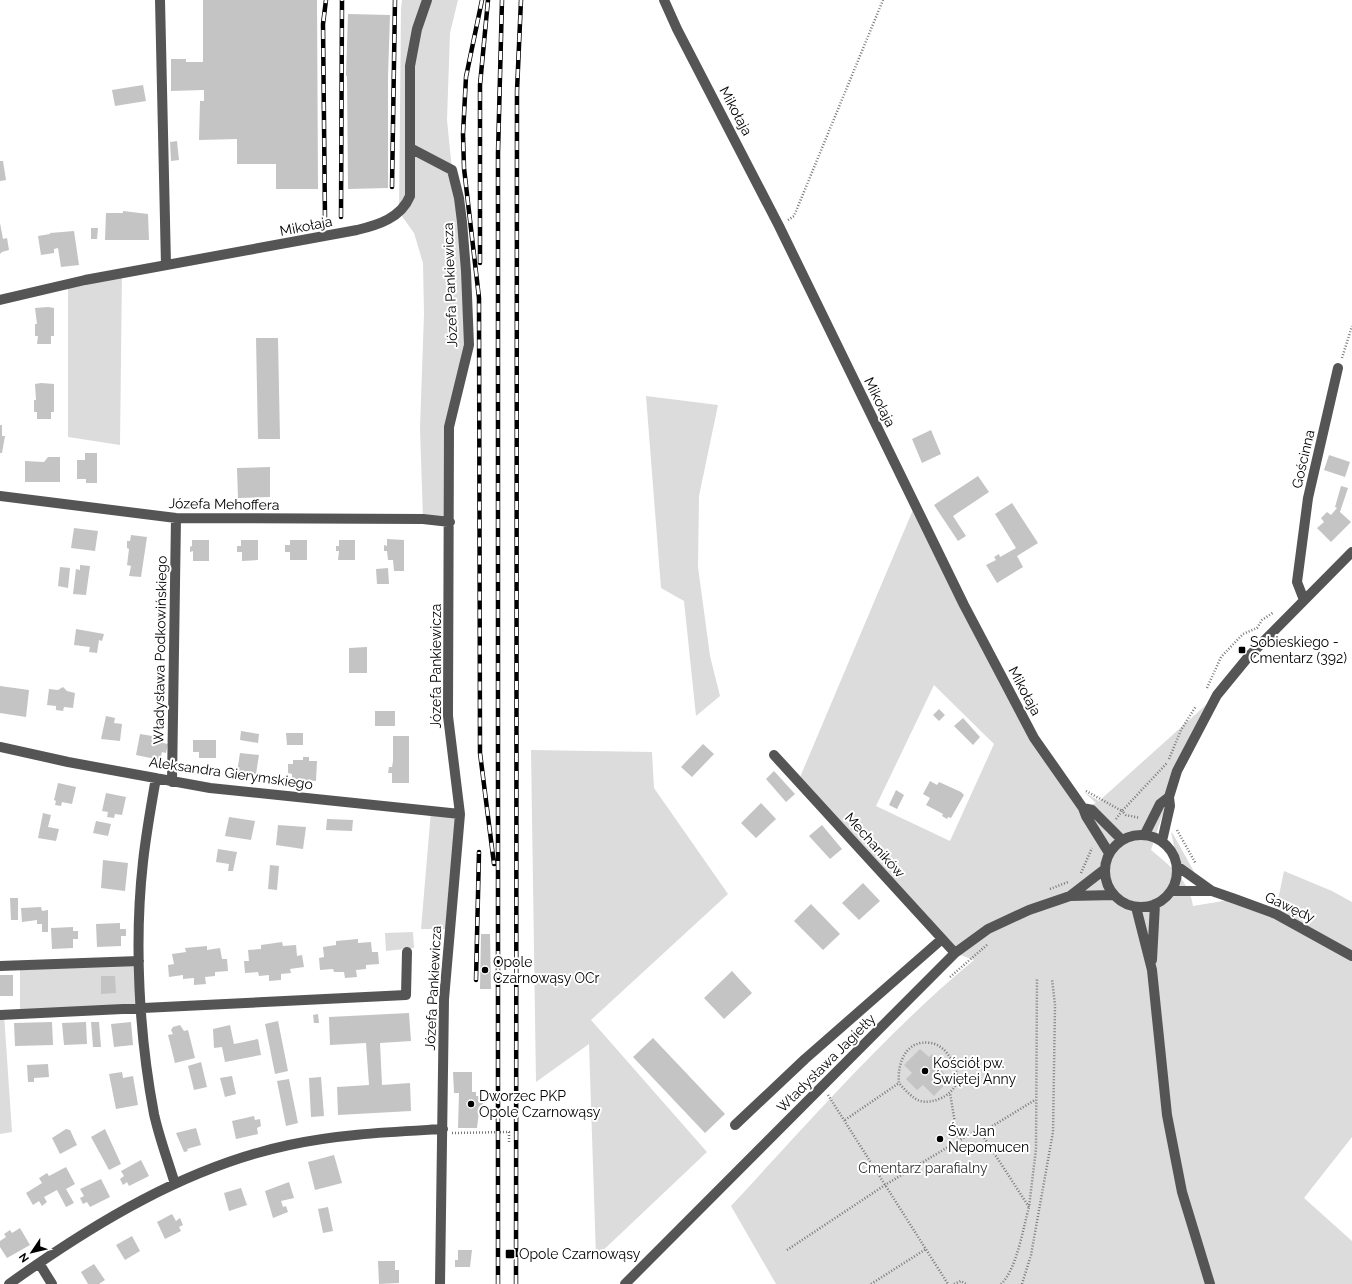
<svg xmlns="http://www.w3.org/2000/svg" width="1352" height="1284" font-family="Raleway,sans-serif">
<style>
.green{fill:#dcdcdc;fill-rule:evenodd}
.building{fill:#c4c4c4}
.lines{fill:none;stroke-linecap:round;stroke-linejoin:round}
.path{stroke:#777;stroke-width:2.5;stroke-dasharray:1 2;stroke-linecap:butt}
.minor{stroke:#555;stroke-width:10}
.rail-casing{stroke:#000;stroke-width:4.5}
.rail{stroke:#fff;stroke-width:3;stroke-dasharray:9;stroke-linecap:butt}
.poi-dot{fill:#000;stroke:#fff;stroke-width:1.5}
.labels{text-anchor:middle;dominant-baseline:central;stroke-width:4;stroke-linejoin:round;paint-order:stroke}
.street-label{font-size:14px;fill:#000;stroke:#fff}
.poi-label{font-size:14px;fill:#000;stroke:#fff;text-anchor:start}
.park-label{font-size:14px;fill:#333;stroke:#fff}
</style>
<rect width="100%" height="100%" fill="#fff"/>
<path class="green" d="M 402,0 L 458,0 L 450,33 L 447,120 L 452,170 L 459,198 L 469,345 L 449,427 L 450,522 L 423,519 L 420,428 L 424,314 L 423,263 L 414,233 L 399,212 L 401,9 Z
M 122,273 L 120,445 L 68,437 L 68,284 Z
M 646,396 L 718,405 L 699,496 L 698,567 L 710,656 L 720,696 L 696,716 L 684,601 L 661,588 Z
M 915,505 L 1027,725 L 1083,808 L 1096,803 L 1084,792 L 1099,801 L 1217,695 L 1177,771 L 1151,850 C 1169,865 1190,881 1193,906 L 1235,899 L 1275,914 L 1284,871 L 1332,891 L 1352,902 L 1352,1137 L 1304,1198 L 1352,1241 L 1352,1284 L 776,1284 L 731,1206 C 809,1122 886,1033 974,960 L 955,953 L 798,782 ZM 934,685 L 994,744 L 950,841 L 876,806 Z
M 531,750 L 652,752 L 654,788 L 728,894 L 591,1020 L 707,1152 L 596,1257 L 589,1044 L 536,1082 Z
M 431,811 L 460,814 L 450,929 L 421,929 Z
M 1171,832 L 1173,834 L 1197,877 L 1184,869 L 1174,846 Z
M 413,932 L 414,948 L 386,951 L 385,933 Z
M 139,961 L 142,1009 L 20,1014 L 20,965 Z
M 4,1014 L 12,1132 L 0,1134 L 0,1015 Z"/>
<path class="building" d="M 203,0 L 317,0 L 318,189 L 276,189 L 276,164 L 237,164 L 237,139 L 199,140 L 200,101 L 204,101 L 204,90 L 171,91 L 171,59 L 186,59 L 186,62 L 203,62 Z
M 348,14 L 390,15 L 388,77 L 388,188 L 348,189 L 347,76 L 346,76 Z
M 143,85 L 146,101 L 115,106 L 112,90 Z
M 177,141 L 179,160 L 171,161 L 170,142 Z
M 0,161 L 3,161 L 6,180 L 0,181 Z
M 123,211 L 148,214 L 149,240 L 105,240 L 106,213 L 123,213 Z
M 0,223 L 3,239 L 7,238 L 9,250 L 2,252 L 0,254 Z
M 91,228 L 98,228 L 97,239 L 91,239 Z
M 74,231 L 79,265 L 61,267 L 58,248 L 54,249 L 54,253 L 41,255 L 38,236 L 50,234 L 50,233 Z
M 48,307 L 54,308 L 54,336 L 51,336 L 51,344 L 37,344 L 38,336 L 35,336 L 35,324 L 37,324 L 35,308 Z
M 256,338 L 278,338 L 280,439 L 258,439 Z
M 41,383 L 54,384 L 54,412 L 51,412 L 51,419 L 37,419 L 37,412 L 34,412 L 34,400 L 36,400 L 35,384 Z
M 0,425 L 2,425 L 2,436 L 5,436 L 2,453 L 0,453 Z
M 931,430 L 941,454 L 922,463 L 912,439 Z
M 85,453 L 97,453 L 97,483 L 86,483 L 86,479 L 77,479 L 77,460 L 85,460 Z
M 1329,455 L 1350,462 L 1345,477 L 1324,470 Z
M 48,457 L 60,457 L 60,482 L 25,482 L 25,461 L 44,462 Z
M 270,467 L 270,497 L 238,498 L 237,468 Z
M 978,476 L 989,492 L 953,516 L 966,536 L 958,541 L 934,505 Z
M 1341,486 L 1348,488 L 1340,512 L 1351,522 L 1331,542 L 1317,528 L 1324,522 L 1321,518 L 1327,512 L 1331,515 L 1337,508 L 1335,507 Z
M 1012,503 L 1038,543 L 1017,556 L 1023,567 L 997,583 L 986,565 L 996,560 L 994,557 L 999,554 L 1000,557 L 1016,548 L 995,514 Z
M 74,528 L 98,531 L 95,551 L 71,548 Z
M 131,535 L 147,537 L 141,577 L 129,576 L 131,566 L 127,565 L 129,549 L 127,548 L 127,541 L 130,541 Z
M 387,539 L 404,540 L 404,571 L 394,571 L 393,560 L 388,560 L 387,551 L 384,551 L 384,545 L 387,546 Z
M 192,540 L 209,540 L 209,561 L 193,561 L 193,551 L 190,552 L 190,547 L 192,546 Z
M 241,540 L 258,540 L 258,560 L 242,561 L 242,552 L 237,552 L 237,546 L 241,546 Z
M 290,540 L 307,540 L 307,560 L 290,560 L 290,552 L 285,552 L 285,545 L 290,545 Z
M 339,540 L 355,540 L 355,560 L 338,560 L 339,551 L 336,551 L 336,546 L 339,546 Z
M 80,565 L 90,566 L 86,595 L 73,594 L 76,569 L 80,570 Z
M 60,567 L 70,568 L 68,588 L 58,586 Z
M 388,568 L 389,584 L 377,584 L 376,569 Z
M 76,629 L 104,634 L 102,641 L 99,640 L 97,653 L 89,652 L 90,647 L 74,645 Z
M 367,647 L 367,673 L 349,673 L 349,648 Z
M 0,686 L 29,690 L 26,717 L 0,713 Z
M 63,687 L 67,691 L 75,693 L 73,708 L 64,707 L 63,711 L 56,710 L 56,706 L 47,705 L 49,689 L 58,690 Z
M 939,709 L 945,715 L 939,721 L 933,715 Z
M 375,711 L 395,711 L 395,726 L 375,726 Z
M 106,716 L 115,718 L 114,723 L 122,724 L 120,741 L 101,739 Z
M 963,718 L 980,737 L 973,745 L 954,726 Z
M 241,731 L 259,734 L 258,743 L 240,740 Z
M 286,733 L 303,733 L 303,745 L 287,745 Z
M 140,734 L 164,738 L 163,743 L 168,744 L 166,753 L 162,752 L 160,760 L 136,755 Z
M 393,736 L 409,736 L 409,783 L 392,783 L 392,773 L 388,773 L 389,767 L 392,767 L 393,761 Z
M 193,740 L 216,740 L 216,758 L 199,758 L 199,752 L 193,752 Z
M 703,744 L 714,754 L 692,777 L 681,767 Z
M 240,753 L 259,755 L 256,774 L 237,772 Z
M 303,757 L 309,757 L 309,761 L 317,761 L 316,781 L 292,779 L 292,774 L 288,773 L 288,764 L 293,764 L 293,760 L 303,760 Z
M 774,771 L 795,794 L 786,802 L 766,779 Z
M 930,781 L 937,785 L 939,782 L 961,792 L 964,795 L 951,818 L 948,817 L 947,819 L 942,816 L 943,814 L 926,805 L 930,798 L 923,794 Z
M 58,783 L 76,787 L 72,804 L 62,802 L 61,806 L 55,805 L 56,801 L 54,800 Z
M 896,790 L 904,795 L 897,809 L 889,805 Z
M 106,793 L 126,797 L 122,815 L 115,814 L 114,818 L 107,817 L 108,812 L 102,811 Z
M 761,803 L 776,819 L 756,838 L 741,823 Z
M 43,813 L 51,815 L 48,827 L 59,829 L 56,841 L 38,838 Z
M 229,817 L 255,821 L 251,840 L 225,836 Z
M 327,819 L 353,820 L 352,831 L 326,830 Z
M 96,821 L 111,824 L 108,836 L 93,833 Z
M 278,825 L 306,827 L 303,849 L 276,845 Z
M 822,825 L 842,849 L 830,859 L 809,836 Z
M 218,849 L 237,852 L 233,871 L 228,871 L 229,864 L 216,862 Z
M 103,860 L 128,863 L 125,891 L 101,888 Z
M 270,865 L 279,866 L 277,890 L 268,889 Z
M 863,883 L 880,901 L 859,920 L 842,903 Z
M 10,898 L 18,898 L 18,920 L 11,920 Z
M 811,904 L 840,934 L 823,950 L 794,921 Z
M 41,907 L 42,911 L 48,910 L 48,932 L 42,932 L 42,924 L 37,924 L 37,920 L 22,922 L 21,908 Z
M 120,923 L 120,929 L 126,929 L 126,936 L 121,936 L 121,946 L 97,947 L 96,924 Z
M 73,927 L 73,931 L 78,931 L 78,939 L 73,939 L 73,948 L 52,949 L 51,928 Z
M 481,934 L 490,934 L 491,989 L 480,989 Z
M 358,939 L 358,943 L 371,942 L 372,952 L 378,952 L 379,964 L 366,965 L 366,969 L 356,970 L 357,977 L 345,978 L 344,972 L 334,972 L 333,969 L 320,970 L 319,958 L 324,957 L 323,947 L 336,945 L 336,941 Z
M 282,942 L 283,946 L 296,945 L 297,956 L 302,955 L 304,967 L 290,969 L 291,973 L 281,974 L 281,980 L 269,981 L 269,975 L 259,976 L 258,972 L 245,973 L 244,961 L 249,961 L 248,950 L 261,949 L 261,945 Z
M 207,946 L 207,950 L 220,948 L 222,959 L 227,959 L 228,971 L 215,972 L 215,976 L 205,977 L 206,984 L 194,985 L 194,978 L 183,979 L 183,975 L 169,977 L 168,965 L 174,964 L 172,954 L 186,952 L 185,948 Z
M 732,971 L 752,993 L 724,1019 L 704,998 Z
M 0,975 L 13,975 L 13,996 L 0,996 Z
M 101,976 L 115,976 L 116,993 L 101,994 Z
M 409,1013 L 411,1041 L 380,1043 L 382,1085 L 410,1083 L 411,1111 L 338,1115 L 337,1087 L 369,1085 L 366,1043 L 330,1045 L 329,1017 Z
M 318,1014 L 319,1023 L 314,1023 L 313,1015 Z
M 278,1021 L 288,1071 L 275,1074 L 265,1024 Z
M 52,1022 L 53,1045 L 15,1046 L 14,1023 Z
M 86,1022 L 87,1044 L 64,1045 L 62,1023 Z
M 91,1022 L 99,1022 L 101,1047 L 93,1047 Z
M 131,1022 L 133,1045 L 114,1047 L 111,1024 Z
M 180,1025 L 184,1031 L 188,1030 L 195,1058 L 175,1063 L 168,1035 L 173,1034 L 171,1030 L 173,1027 Z
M 230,1025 L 234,1044 L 258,1039 L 261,1055 L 225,1062 L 222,1047 L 214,1048 L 213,1029 Z
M 653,1038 L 725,1114 L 705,1133 L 633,1057 Z
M 920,1049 L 929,1057 L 932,1054 L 942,1064 L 939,1068 L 950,1079 L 934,1096 L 923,1085 L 917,1090 L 906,1079 L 912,1073 L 904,1065 Z
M 201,1062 L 207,1087 L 194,1090 L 188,1066 Z
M 48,1064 L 49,1077 L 34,1078 L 34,1082 L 28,1082 L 27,1065 Z
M 122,1072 L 123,1078 L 133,1076 L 138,1105 L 116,1109 L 109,1074 Z
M 453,1072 L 472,1072 L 472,1092 L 476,1092 L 476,1096 L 483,1096 L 483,1111 L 479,1112 L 477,1128 L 458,1128 L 459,1093 L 454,1093 Z
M 232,1076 L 236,1094 L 225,1097 L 220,1078 Z
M 321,1077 L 324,1116 L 311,1117 L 309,1078 Z
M 289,1079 L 298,1123 L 286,1126 L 277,1081 Z
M 254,1116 L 255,1120 L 260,1119 L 261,1126 L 257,1128 L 258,1134 L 236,1139 L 232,1121 Z
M 196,1128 L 201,1145 L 187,1149 L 188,1151 L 184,1152 L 176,1133 Z
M 66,1129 L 70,1130 L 77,1145 L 60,1154 L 52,1138 Z
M 105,1129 L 121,1164 L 109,1170 L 91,1137 Z
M 334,1155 L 342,1183 L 315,1190 L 308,1162 Z
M 141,1160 L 149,1176 L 129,1186 L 127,1182 L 123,1185 L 120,1179 L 124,1176 L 121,1171 Z
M 66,1167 L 75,1184 L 66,1189 L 74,1203 L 66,1207 L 57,1190 L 44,1197 L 47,1202 L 42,1206 L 39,1201 L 33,1205 L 26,1193 L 42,1183 L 39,1178 L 47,1173 L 49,1176 Z
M 101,1179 L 110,1197 L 90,1207 L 87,1202 L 83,1204 L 80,1198 L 84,1196 L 80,1189 Z
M 289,1182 L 294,1198 L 281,1201 L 283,1207 L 286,1206 L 288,1212 L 273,1218 L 265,1191 Z
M 241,1188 L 247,1205 L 229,1211 L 224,1193 Z
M 328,1207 L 333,1231 L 323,1233 L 318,1209 Z
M 172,1214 L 176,1221 L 180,1218 L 183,1225 L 179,1227 L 181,1231 L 165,1239 L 157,1222 Z
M 20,1228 L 30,1245 L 7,1258 L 0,1247 L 0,1241 L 6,1237 L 4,1234 L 10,1230 L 12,1233 Z
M 132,1236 L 140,1251 L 125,1260 L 116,1245 Z
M 458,1250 L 472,1250 L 470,1267 L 455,1267 L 455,1260 L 458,1260 Z
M 378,1261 L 395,1261 L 395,1270 L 399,1270 L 399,1283 L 379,1284 Z
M 94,1264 L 105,1280 L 99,1284 L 88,1284 L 81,1272 Z"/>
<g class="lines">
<path class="path" d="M 788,220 L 794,216 L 883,0
M 1342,358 L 1352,326
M 1207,688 L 1221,657 L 1243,634 L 1257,628 L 1262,620 L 1274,612
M 1169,759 L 1181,730 L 1196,706
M 1086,791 L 1122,811 L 1167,763
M 1116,819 L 1122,811 L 1126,815 L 1140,818
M 1177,830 L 1196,864
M 1081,873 L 1092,848
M 1050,889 L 1068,882
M 950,977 L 988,944
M 828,1095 L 948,1284
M 845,1120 L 899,1083 C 897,1063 906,1039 931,1043 C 947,1045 962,1072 955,1086 C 949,1097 932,1104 920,1101 C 912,1098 905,1090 899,1083
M 452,1133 L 509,1132 L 509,1144
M 981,1133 L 1029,1207 L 1036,1149 L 1037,979
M 958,1141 L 976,1131 L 981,1133 L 1035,1100
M 787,1250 L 885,1185 L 958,1141 L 950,1093
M 871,1284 L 926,1249
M 954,1284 L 961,1281 L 966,1284
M 1001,1284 C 1017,1269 1023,1228 1029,1207
M 1022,1284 L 1031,1255 L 1053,1132 L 1055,1005 L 1052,979"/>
<path class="minor" d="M 160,0 L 166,265
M 664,0 L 677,29 L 779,226 L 964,605 L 1034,738 L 1083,808 L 1086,816 L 1109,853
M 410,148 L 452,170 L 459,198 L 462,222 L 466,271 L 469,345 L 449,427 L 448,716 L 460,814 L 444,999 L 440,1284
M 0,300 L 85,280 L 357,230 C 378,225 401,218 410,196 L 410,66 L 417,29 L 427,0
M 0,496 L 176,518 L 423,519 L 450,522
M 1304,600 L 1297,582 L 1308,498 L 1338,368
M 0,747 L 68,762 L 210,788 L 460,814
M 774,755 L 955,953
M 156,778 C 151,806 146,834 143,862 C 134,942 139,1035 154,1114 C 159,1137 168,1161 175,1184
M 172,782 L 176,518
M 1083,808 L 1092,810 L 1122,840
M 1145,834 L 1160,804 L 1169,797
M1105 871a36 36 0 1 1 72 0a36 36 0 1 1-72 0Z
M 1162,841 L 1170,806 L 1169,797 L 1177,771 L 1217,695 L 1249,656 L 1352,552
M 1177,866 L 1212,891
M 1171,891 L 1212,891 L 1235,899 L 1276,914 L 1352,956
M 1070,896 L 1105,869
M 1136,907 L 1152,970 L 1167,1115 L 1182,1192 L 1210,1284
M 1152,960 L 1155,904
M 0,966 L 139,961
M 0,1015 L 406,995 L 407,952
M 735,1125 L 805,1059 L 942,939
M 39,1263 L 52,1284
M 9,1284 C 93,1224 186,1167 289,1145 C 339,1134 391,1132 443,1129
M 625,1284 L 955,953 L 988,929 L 1029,910 L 1070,896 L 1114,895"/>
<defs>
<path id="rail" d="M 482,0 L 466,77 L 463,134 L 464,168 L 479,298 L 480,753 L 494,864
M 392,187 L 395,0
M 341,217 L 342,0
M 325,219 L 323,24 L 326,0
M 480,263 L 480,85 L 488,0
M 476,980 L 479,852
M 498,1284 L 498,153 L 502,0
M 516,1284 L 517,91 L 521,0"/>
</defs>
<use href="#rail" class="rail-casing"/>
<use href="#rail" class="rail"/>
</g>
<g class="poi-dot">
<rect x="1238" y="646" width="8" height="8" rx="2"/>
<circle cx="485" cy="970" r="4"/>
<circle cx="925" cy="1071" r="4"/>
<circle cx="471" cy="1104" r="4"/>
<circle cx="940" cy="1139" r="4"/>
<rect x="505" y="1249" width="10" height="10" rx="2"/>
</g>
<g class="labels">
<g class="street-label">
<text transform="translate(736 111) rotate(62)">Mikołaja</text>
<text transform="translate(306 226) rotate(-11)">Mikołaja</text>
<text transform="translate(450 285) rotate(-92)">Józefa Pankiewicza</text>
<text transform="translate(880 402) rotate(64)">Mikołaja</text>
<text transform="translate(1303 459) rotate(-77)">Gościnna</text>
<text transform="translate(224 504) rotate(1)">Józefa Mehoffera</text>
<text transform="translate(160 650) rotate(-89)">Władysława Podkowińskiego</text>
<text transform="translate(436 666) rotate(-90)">Józefa Pankiewicza</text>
<text transform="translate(1025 691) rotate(62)">Mikołaja</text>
<text transform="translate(231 773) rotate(8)">Aleksandra Gierymskiego</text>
<text transform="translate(875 845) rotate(48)">Mechaników</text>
<text transform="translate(1290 907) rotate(25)">Gawędy</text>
<text transform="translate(433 988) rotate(-87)">Józefa Pankiewicza</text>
<text transform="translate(826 1063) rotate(-45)">Władysława Jagiełły</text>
</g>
<g class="poi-label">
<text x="1250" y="642">Sobieskiego -<tspan x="1250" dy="16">Cmentarz (392)</tspan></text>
<text x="493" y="962">Opole<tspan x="493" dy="16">Czarnowąsy OCr</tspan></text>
<text x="933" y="1063">Kościół pw.<tspan x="933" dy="16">Świętej Anny</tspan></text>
<text x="479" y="1096">Dworzec PKP<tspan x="479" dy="16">Opole Czarnowąsy</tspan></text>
<text x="948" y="1131">Św. Jan<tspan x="948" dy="16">Nepomucen</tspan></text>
<text x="519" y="1254">Opole Czarnowąsy</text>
</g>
<g class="park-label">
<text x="923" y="1168">Cmentarz parafialny</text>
</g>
</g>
<g transform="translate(32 1252) rotate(235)" stroke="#ffffff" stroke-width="3" paint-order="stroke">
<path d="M0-3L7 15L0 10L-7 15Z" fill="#000000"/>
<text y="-6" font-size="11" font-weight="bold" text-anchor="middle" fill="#000000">N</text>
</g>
</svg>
